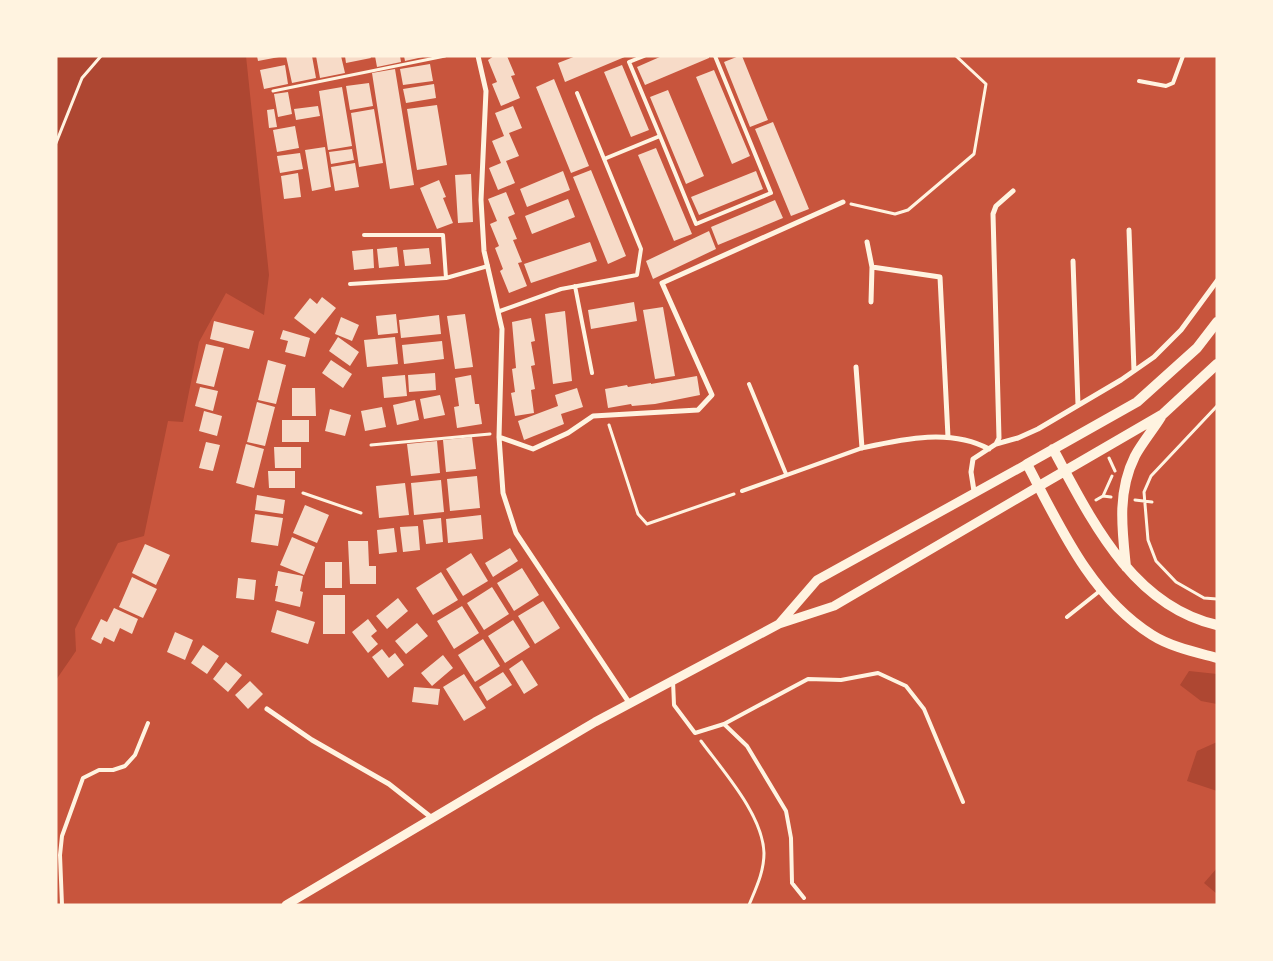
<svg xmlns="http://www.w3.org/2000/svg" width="1273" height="961" font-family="'IBM Plex Serif',serif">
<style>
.green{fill:#ae4732}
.building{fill:#f7dbc8}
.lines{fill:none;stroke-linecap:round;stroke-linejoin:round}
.path{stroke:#fff3e0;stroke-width:3}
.service{stroke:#fff3e0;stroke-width:4}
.minor{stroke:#fff3e0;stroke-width:5}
.tertiary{stroke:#fff3e0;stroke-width:9}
.secondary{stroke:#fff3e0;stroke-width:10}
</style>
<rect width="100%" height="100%" fill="#c8553d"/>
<path class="green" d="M 56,56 L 246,56 L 269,275 L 264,315 L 226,293 L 199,342 L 183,422 L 168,421 L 144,536 L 118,543 L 75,629 L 76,651 L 56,680 Z
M 1189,671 L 1217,674 L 1217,704 L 1201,701 L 1180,685 Z
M 1217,742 L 1217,791 L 1187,781 L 1197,751 Z
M 1217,868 L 1217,894 L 1204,883 Z"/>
<path class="building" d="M 257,56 L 279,56 L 279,57 L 258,61 Z
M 286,56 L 312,56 L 316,78 L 292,83 Z
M 316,56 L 341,56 L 345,73 L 320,78 Z
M 345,56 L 370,56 L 371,58 L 346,63 Z
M 375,56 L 400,56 L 401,62 L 377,67 Z
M 404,56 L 423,56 L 423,57 L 405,61 Z
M 494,56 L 507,56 L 515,75 L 511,76 L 520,98 L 501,106 L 492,84 L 497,82 L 488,60 Z
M 576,56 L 627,56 L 565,82 L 558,63 Z
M 662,56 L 709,56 L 709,58 L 645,85 L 637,67 Z
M 739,56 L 742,56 L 768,120 L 750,127 L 724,62 Z
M 430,64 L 433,81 L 403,85 L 400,69 Z
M 285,65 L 288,84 L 264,89 L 260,70 Z
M 622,65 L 649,130 L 631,137 L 604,72 Z
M 395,69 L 414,185 L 390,189 L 372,73 Z
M 714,70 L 750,156 L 732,164 L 696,77 Z
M 554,79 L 589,166 L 571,173 L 536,87 Z
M 369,83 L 373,106 L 350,110 L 346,86 Z
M 434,84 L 436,98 L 406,103 L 403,89 Z
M 342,87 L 352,146 L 328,150 L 319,91 Z
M 668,90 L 704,176 L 686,184 L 650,97 Z
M 288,92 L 292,114 L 278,117 L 274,94 Z
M 437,105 L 447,165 L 417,170 L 407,109 Z
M 318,106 L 320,116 L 296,120 L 294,109 Z
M 513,106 L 522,128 L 509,133 L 519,156 L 506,161 L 515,183 L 498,190 L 489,168 L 501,163 L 492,141 L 504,136 L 495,113 Z
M 274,109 L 277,127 L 269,128 L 267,110 Z
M 374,109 L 383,163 L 359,167 L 351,113 Z
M 773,122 L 809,209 L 791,216 L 755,129 Z
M 295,126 L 299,148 L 277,152 L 273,130 Z
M 325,147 L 331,187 L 312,191 L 305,150 Z
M 656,148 L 692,234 L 674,241 L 638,155 Z
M 352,149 L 354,160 L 331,164 L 329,152 Z
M 300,153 L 303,169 L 280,173 L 277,156 Z
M 355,163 L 359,187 L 335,191 L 331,167 Z
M 591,170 L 626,256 L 608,264 L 573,177 Z
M 563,171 L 570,190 L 527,207 L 520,189 Z
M 756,171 L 763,189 L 699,215 L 691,197 Z
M 298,173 L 301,197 L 284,199 L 281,176 Z
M 471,174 L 473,222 L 458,223 L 455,175 Z
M 439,180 L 446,197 L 443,198 L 453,223 L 437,229 L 420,188 Z
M 506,192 L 515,214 L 508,217 L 517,239 L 513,240 L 522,262 L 518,263 L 527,286 L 509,293 L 500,271 L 503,269 L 495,248 L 499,246 L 490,224 L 497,221 L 488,199 Z
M 568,199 L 575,217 L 532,234 L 525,216 Z
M 775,200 L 783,218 L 718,245 L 711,227 Z
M 709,231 L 716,249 L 653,279 L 646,261 Z
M 590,242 L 597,261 L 531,283 L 524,264 Z
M 397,247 L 399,266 L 379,268 L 377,249 Z
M 429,248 L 431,264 L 405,266 L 403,250 Z
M 373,249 L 374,268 L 354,270 L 352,251 Z
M 322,297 L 336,308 L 315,334 L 294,318 L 310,298 L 317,304 Z
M 634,302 L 637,321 L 591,329 L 588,310 Z
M 663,307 L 675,376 L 655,379 L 643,310 Z
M 565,311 L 572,381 L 553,384 L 545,314 Z
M 396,314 L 398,333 L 378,335 L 376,316 Z
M 465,314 L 473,367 L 455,369 L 447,316 Z
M 439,315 L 441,334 L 401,338 L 399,320 Z
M 341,317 L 359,325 L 352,341 L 335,334 Z
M 531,318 L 535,341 L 531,342 L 535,365 L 531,366 L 535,389 L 531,390 L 534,413 L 515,416 L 511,393 L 515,392 L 512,369 L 516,368 L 512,322 Z
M 214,321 L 254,331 L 249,349 L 210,339 Z
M 283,330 L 310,338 L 305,357 L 285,352 L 288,341 L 280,339 Z
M 338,337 L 359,352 L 350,366 L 329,351 Z
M 395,337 L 398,364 L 367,367 L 364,340 Z
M 442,341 L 444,359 L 404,364 L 402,345 Z
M 206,344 L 224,348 L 214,387 L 196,383 Z
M 268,360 L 286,365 L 276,404 L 258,400 Z
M 331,360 L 352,374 L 343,388 L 322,373 Z
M 435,373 L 436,390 L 409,392 L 408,375 Z
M 405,375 L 407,396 L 384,398 L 382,377 Z
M 471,375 L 475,404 L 479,404 L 482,424 L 457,428 L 454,407 L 459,406 L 455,378 Z
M 697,376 L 700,395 L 655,404 L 632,406 L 631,404 L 608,408 L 605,389 L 627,385 L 628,387 L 651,383 L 651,384 Z
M 200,387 L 218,391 L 213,411 L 195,406 Z
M 292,388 L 315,388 L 316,416 L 292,416 Z
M 577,388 L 583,407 L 561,414 L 564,424 L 524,440 L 518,421 L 558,406 L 555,395 Z
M 440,395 L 445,415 L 424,419 L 420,399 Z
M 415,400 L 419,420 L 397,425 L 393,405 Z
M 257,402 L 275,407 L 265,446 L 247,442 Z
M 382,407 L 386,427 L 365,431 L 361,411 Z
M 330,409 L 351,415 L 345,436 L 325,431 Z
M 204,411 L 222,416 L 217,436 L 199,431 Z
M 282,420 L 309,420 L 309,442 L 282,442 Z
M 472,437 L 476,469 L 446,472 L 443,440 Z
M 437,441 L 440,473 L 411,476 L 407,444 Z
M 206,442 L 220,445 L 213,471 L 199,468 Z
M 246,444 L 264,449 L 254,488 L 236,483 Z
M 274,447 L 301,447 L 301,468 L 275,468 Z
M 268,471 L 295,471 L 295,488 L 269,488 Z
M 477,476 L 480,508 L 450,511 L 447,479 Z
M 441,480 L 444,512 L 414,515 L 411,483 Z
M 405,483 L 409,515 L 379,518 L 376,486 Z
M 257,495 L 285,500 L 283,514 L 255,510 Z
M 305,505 L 329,515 L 317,543 L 293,533 Z
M 255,514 L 283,518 L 278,546 L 251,542 Z
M 481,515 L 483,539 L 448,543 L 446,519 Z
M 441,518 L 443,542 L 426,544 L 423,520 Z
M 418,526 L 420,550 L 403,552 L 400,527 Z
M 394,528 L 397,552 L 379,554 L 377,530 Z
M 292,537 L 315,547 L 304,575 L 280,565 Z
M 348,541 L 368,541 L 369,566 L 376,566 L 376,584 L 350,584 Z
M 145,544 L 170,555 L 156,585 L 132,573 Z
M 510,548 L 518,561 L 493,577 L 485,563 Z
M 471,553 L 488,581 L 463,596 L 446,569 Z
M 325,562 L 342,562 L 342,588 L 325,588 Z
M 522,568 L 539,595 L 514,611 L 497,583 Z
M 278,571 L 303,576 L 300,591 L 303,592 L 300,607 L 275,601 L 278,586 L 275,586 Z
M 441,572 L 458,600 L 433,615 L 416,588 Z
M 132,577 L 157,589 L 143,618 L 119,607 Z
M 238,578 L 256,580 L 254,600 L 236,598 Z
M 492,587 L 509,614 L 484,630 L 467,603 Z
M 323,595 L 345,595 L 345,634 L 323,634 Z
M 398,598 L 408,611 L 387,629 L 376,616 Z
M 543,601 L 560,628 L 535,644 L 518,616 Z
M 462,606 L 479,633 L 454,649 L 437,621 Z
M 114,608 L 138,619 L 132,634 L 120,628 L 114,642 L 104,637 L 101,644 L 91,639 L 101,619 L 107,622 Z
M 277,610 L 315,622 L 308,644 L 271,632 Z
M 368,619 L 377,631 L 371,636 L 378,644 L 368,653 L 352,632 Z
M 513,620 L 530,647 L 505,663 L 488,636 Z
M 417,623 L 428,636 L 406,654 L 395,641 Z
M 175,632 L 193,640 L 185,660 L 167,652 Z
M 483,639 L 500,666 L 475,682 L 458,655 Z
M 203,645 L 219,656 L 207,674 L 191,663 Z
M 382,649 L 389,658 L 395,653 L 404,665 L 388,678 L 372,657 Z
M 443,655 L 453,668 L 432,686 L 421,673 Z
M 522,660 L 538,685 L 524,694 L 509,669 Z
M 226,662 L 242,675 L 228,692 L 213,679 Z
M 503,672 L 512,685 L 487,701 L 479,687 Z
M 464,674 L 486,708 L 464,721 L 443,687 Z
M 250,681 L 263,694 L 248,709 L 235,695 Z
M 414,687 L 440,689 L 438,705 L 412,702 Z"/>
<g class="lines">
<path class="path" d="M 273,91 L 445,56
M 56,143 L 82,78 L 101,56
M 851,204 L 895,214 L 908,210 L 974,154 L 986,84 L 956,56
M 1217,406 L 1151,476 L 1144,492 L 1148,540 L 1156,561 L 1176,582 L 1204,598 L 1217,599
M 609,425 L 638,514 L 647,524 L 734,494
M 371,445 L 490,434
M 1109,458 L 1115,471
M 303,493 L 361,513
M 1103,496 L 1112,476
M 1096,500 L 1103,496 L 1111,497
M 1135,500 L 1152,502
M 701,741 C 723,771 763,815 764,853 C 764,872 756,888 749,905"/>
<path class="service" d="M 644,56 L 629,62 L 660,136
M 1139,81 L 1166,86 L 1173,83 L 1183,56
M 604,159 L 660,136 L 696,224 L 771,193 L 715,56
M 364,235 L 443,235 L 446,278
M 350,284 L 446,278 L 488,266
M 575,286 L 592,373
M 500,311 L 561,289 L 637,275 L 641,249 L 577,93
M 749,384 L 786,474
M 742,491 L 862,448
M 1067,617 L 1101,590
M 673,681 L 674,705 L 695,733 L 724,724 L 808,679 L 841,680 L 878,673 L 906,686 L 924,709 L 963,802
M 724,724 L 747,746 L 786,811 L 791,838 L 792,883 L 804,898
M 62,905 L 60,855 L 62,836 L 83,778 L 99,770 L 113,770 L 125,766 L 135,755 L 148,723"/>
<path class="minor" d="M 478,56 L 486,91 L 481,200 L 484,251 L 502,329 L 499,437 L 503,493 L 516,533 L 630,704
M 1129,230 L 1134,371
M 867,242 L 872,267 L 871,302
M 1073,261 L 1078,405
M 872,267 L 940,277 L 948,437
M 856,367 L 862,448 C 903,439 950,428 989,449
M 499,437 L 533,449 L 568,433 L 593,416 L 698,410 L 712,395 L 662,283 L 843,202
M 996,444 L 999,438 L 993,214 L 996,206 L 1013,191
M 974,491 L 971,472 L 973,459 L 996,444 L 1018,438 L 1038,429 L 1121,380 L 1154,357 L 1181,330 L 1217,281
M 267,709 L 312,740 L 389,784 L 432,818"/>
<path class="tertiary" d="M 779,624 L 817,580 L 1027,464
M 286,905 L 595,722 L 779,624 L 834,606 L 1039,486"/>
<path class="secondary" d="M 1217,322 L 1197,348 L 1137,402 L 1027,464 C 1059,525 1091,597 1152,635 C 1171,647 1195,652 1217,658
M 1053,449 C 1091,519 1132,606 1217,625
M 1039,486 L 1163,414 L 1217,364
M 1126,567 C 1122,529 1117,492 1135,456 C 1142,443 1153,430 1161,417"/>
</g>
<rect width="1273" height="961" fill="none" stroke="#fff3e0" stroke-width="115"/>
</svg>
